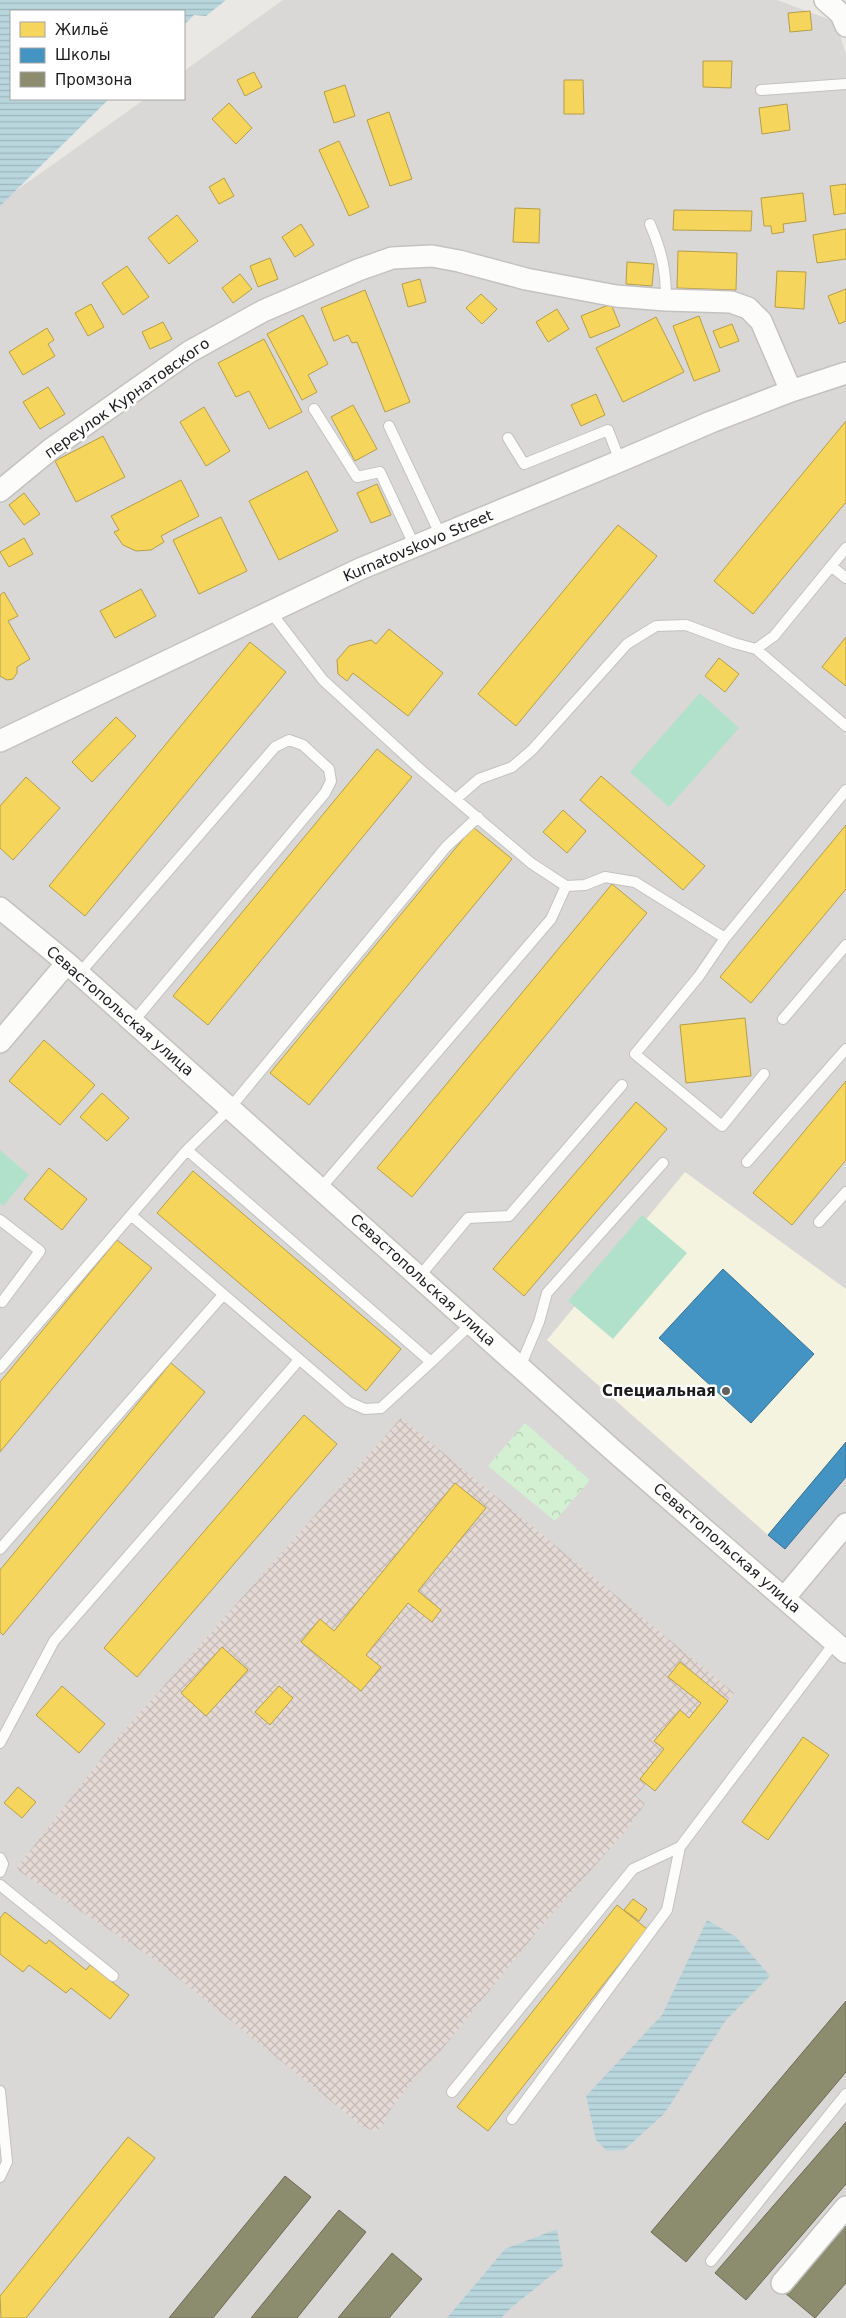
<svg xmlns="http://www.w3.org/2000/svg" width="846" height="2318" font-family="'DejaVu Sans',sans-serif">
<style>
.residential{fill:#d9d8d6}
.education{fill:#f4f3e0}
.military{fill:url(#military-cross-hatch)}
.park{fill:url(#park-crowns)}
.pitch{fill:#b1e0cb}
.water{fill:url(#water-rules)}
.homes{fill:#f6d55c;stroke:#b59e49}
.schools{fill:#4393c3;stroke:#376f91}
.industry{fill:#8c8c6e;stroke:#6a6a55}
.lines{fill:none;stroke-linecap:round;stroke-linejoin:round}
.lane-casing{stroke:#c3c2c1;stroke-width:12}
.street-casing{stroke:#c3c2c1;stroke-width:24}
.lane{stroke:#fcfcfb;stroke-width:10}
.street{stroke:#fcfcfb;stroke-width:21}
.poi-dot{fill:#646362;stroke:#fff;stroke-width:2}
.labels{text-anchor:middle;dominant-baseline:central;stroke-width:5;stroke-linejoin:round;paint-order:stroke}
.street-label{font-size:15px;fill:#1c1c1c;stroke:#fff}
.poi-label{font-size:15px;font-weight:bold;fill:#1c1c1c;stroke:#fff;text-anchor:end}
</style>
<defs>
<pattern id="military-cross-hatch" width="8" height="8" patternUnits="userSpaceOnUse" patternTransform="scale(1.25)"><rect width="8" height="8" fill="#e5d9d5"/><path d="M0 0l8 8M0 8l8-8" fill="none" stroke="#c4bab6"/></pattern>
<pattern id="park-crowns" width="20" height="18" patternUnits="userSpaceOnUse" patternTransform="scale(1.25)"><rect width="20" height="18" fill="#d3f0d2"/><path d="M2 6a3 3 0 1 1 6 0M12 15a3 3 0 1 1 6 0" fill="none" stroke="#b5cdb4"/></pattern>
<pattern id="water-rules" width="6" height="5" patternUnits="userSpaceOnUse" patternTransform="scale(1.25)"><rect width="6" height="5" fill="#b9d6dd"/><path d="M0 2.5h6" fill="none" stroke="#9eb7bd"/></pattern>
</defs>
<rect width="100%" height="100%" fill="#eae8e5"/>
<path class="residential" d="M 283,0 L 777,0 L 836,22 L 846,55 L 846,2318 L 0,2318 L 0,202 L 145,99 L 184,99 L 184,71 Z"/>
<path class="education" d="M 685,1172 L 846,1289 L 846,1442 L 768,1535 L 547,1340 Z"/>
<path class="military" d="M 401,1418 L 734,1693 L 655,1791 L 646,1784 L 636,1796 L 645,1804 L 625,1832 L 549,1917 L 439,2053 L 416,2076 L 388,2113 L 383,2126 L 375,2131 L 363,2127 L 157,1961 L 16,1869 L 115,1741 Z"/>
<path class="park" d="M 525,1423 L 590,1480 L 555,1521 L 488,1466 Z"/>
<path class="pitch" d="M 700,693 L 739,728 L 669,807 L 630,772 Z
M 0,1150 L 29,1175 L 3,1206 L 0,1203 Z
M 642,1215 L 687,1253 L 613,1339 L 568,1301 Z"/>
<path class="water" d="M 0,0 L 226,0 L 206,16 L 194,15 L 184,25 L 184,11 L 11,11 L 11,99 L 109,99 L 0,206 Z
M 707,1920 L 736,1937 L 770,1976 L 726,2020 L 664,2114 L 624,2150 L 607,2151 L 596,2140 L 586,2096 L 662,2015 Z
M 557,2229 L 563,2266 L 512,2307 L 501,2318 L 447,2318 L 505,2249 Z"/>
<path class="homes" d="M 810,11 L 812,30 L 790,32 L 788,13 Z
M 703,61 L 732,61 L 731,88 L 703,87 Z
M 254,72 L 262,87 L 245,96 L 237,80 Z
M 564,80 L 583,80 L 584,114 L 564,114 Z
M 345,85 L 355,116 L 334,123 L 324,92 Z
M 229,103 L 252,128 L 236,144 L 212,119 Z
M 787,104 L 790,130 L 762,134 L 759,108 Z
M 389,112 L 412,179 L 390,186 L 367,120 Z
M 339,141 L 369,207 L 349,216 L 319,150 Z
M 224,178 L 234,196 L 219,204 L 209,187 Z
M 846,184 L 846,213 L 834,215 L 830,186 Z
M 803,193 L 806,221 L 783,224 L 784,232 L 772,234 L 771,226 L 764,226 L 761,198 Z
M 515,208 L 540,209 L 539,243 L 513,242 Z
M 674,210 L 752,211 L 751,231 L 673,230 Z
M 177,215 L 198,241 L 169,264 L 148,238 Z
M 301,224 L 314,245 L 295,257 L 282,237 Z
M 846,229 L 846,259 L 817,263 L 813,235 Z
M 678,251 L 737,253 L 736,290 L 677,288 Z
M 270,258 L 278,279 L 258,287 L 250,266 Z
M 627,262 L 654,264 L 652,286 L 626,284 Z
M 127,266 L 149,297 L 123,315 L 102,283 Z
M 777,271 L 806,272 L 804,309 L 775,307 Z
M 240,274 L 252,289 L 233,303 L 222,288 Z
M 420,279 L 426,302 L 408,307 L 402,284 Z
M 846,289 L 846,321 L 839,324 L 828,296 Z
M 365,290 L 410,402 L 385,412 L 357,342 L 352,343 L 348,335 L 334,341 L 321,308 Z
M 481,294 L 497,309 L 482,324 L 466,308 Z
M 91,304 L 104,327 L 88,336 L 75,313 Z
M 611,304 L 620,326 L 590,338 L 581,316 Z
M 557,309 L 569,329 L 548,342 L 536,322 Z
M 303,315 L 328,364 L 308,375 L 317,392 L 302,400 L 267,334 Z
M 699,316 L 720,371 L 694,381 L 673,326 Z
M 656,317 L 684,372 L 623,402 L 596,348 Z
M 163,322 L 172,339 L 150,349 L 142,332 Z
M 732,324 L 739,341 L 720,348 L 713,331 Z
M 47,328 L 54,340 L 48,344 L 55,356 L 23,375 L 9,352 Z
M 264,339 L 302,412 L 269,429 L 249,391 L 236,397 L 218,363 Z
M 48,387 L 65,414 L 40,429 L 23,402 Z
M 596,394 L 605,415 L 581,426 L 571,405 Z
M 353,405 L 377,449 L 355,461 L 331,417 Z
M 204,407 L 230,451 L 206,466 L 180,422 Z
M 846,421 L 846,502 L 753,614 L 714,581 Z
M 103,436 L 125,477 L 76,502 L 55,461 Z
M 307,471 L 338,531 L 279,560 L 249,501 Z
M 181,480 L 199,516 L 161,536 L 164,542 L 151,550 L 136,551 L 123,545 L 114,532 L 119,530 L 111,516 Z
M 377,484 L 391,515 L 371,523 L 357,493 Z
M 24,493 L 40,514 L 24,525 L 9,505 Z
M 221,517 L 247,571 L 199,594 L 173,540 Z
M 618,525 L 657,556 L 516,726 L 478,694 Z
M 24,538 L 33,554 L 9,567 L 0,552 Z
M 141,589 L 156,616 L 115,638 L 100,611 Z
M 4,592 L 18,616 L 8,621 L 30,659 L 17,667 L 17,673 L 13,679 L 7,680 L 0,676 L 0,595 Z
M 389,629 L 443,673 L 408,716 L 353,673 L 347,681 L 338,674 L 337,660 L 349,646 L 371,640 L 376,644 Z
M 846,637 L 846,686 L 822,667 Z
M 250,642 L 286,672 L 85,916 L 49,886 Z
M 719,658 L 739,674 L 725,692 L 705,676 Z
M 116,717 L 136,736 L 92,782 L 72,762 Z
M 377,749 L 412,777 L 208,1025 L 173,996 Z
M 601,776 L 705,866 L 683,890 L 580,800 Z
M 26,777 L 60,808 L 13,860 L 0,848 L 0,806 Z
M 563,810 L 586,831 L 567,853 L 543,832 Z
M 846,825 L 846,889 L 751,1003 L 720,977 Z
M 473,827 L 512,859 L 309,1105 L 270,1073 Z
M 612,884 L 647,913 L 412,1197 L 377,1168 Z
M 745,1018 L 751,1076 L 686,1083 L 680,1025 Z
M 44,1040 L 95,1085 L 60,1125 L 9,1081 Z
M 846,1081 L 846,1160 L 792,1225 L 753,1193 Z
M 102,1093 L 129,1118 L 107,1141 L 80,1117 Z
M 636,1102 L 667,1129 L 524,1296 L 493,1269 Z
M 49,1168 L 87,1199 L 62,1230 L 24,1199 Z
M 193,1171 L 401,1349 L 366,1391 L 157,1213 Z
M 117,1240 L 152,1268 L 0,1452 L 0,1382 Z
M 171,1363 L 205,1392 L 3,1635 L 0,1632 L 0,1570 Z
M 304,1415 L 337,1444 L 137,1677 L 104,1648 Z
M 455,1483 L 486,1508 L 418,1591 L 441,1610 L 432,1622 L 408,1603 L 366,1655 L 381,1667 L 361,1691 L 301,1642 L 320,1619 L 334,1631 Z
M 222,1647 L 248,1670 L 206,1716 L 181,1693 Z
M 680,1662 L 728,1701 L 655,1791 L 640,1779 L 664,1749 L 654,1741 L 680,1710 L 689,1718 L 701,1703 L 668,1677 Z
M 62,1686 L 105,1724 L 79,1753 L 36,1715 Z
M 279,1686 L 293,1698 L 270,1725 L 255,1712 Z
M 803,1737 L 829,1755 L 768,1840 L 742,1822 Z
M 18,1787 L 36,1802 L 22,1818 L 4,1803 Z
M 633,1899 L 647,1909 L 639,1921 L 624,1910 Z
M 617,1905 L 647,1929 L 488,2131 L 457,2107 Z
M 5,1912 L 46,1944 L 49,1940 L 86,1970 L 90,1965 L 129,1995 L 110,2019 L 71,1988 L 66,1993 L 29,1965 L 23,1972 L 0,1954 L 0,1918 Z
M 128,2137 L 155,2158 L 26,2318 L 1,2318 L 0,2296 Z"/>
<path class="schools" d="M 723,1269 L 814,1354 L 751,1423 L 659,1338 Z
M 846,1442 L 846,1477 L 785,1549 L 768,1535 Z"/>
<path class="industry" d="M 846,2001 L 846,2072 L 686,2262 L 651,2232 Z
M 846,2122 L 846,2184 L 746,2300 L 715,2273 Z
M 285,2176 L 311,2197 L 213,2318 L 169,2318 Z
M 339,2210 L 366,2232 L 297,2318 L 251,2318 Z
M 846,2220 L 846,2283 L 815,2318 L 785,2293 Z
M 392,2253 L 422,2279 L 389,2318 L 338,2318 Z"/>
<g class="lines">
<defs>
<path id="lane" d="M 761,90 L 846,84
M 650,224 C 662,252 666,270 666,300
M 314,409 L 357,477 L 380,472 L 415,547
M 389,426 L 441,536
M 508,438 L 524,464 L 608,430 L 620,461
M 831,566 L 846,578
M 270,611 L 323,680 L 421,770 L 531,863 L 566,886 L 585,885 L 605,877 L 635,882 L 725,938
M 756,649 L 774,636 L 846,548
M 456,799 L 479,779 L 512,767 L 532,750 L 627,644 L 656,626 L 686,625 L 734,643 L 756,649 L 846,726
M 79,974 L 275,747 L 289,740 L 303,745 L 329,769 L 331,781 L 325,793 L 133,1022
M 783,1019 L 846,945
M 764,1074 L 722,1126 L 635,1054 L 699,976 L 725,938 L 846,790
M 187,1150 L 131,1215 L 349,1402 L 365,1409 L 381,1408 L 431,1362
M 747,1162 L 846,1049
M 320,1189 L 551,919 L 566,886
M 0,1220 L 40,1251 L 2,1302
M 819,1222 L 846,1192
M 419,1277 L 468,1218 L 509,1216 L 622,1085
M 471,1324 L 431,1362 L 187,1150 L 230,1108 L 446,847 L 478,817
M 520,1367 L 539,1322 L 547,1293 L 663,1163
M 0,1368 L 131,1215
M 0,1549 L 223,1295
M 0,1743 L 54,1641 L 299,1360
M 0,1858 L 3,1864 L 0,1872
M 0,1885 L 113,1976
M 0,2091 L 7,2162 L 0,2177
M 452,2092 L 633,1869 L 680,1847
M 512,2119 L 667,1910 L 680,1847 L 835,1642
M 711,2261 L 846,2094"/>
<path id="street" d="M 825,0 L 841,14 L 846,26
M 0,491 L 51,449 L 189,352 L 263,311 L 358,270 L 392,258 L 432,256 L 459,261 L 526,279 L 616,296 L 666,300 L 731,302 L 748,308 L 761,321 L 791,391
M 0,741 L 360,569 L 620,461 L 711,422 L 791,391 L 846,373
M 0,908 L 67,963 L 615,1452 L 846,1652
M 0,1042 L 67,963
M 785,1597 L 846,1524
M 782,2283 L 846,2207"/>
</defs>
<use href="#lane" class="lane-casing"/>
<use href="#street" class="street-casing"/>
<use href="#lane" class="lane"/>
<use href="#street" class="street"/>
</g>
<circle class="poi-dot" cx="726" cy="1391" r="5"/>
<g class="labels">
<g class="street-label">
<text transform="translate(127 398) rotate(-35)">переулок Курнатовского</text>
<text transform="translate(418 546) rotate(-23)">Kurnatovskovo Street</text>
<text transform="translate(120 1011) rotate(41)">Севастопольская улица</text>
<text transform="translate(423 1280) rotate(42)">Севастопольская улица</text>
<text transform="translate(727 1548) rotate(41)">Севастопольская улица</text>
</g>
<g class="poi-label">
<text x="716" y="1391">Специальная</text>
</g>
</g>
<rect x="10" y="10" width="175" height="90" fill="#ffffff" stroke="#a4a4a4"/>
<rect x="20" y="22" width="25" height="15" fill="#f6d55c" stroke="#a4a4a4"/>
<text x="55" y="35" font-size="15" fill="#1c1c1c">Жильё</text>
<rect x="20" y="48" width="25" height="15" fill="#4393c3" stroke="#a4a4a4"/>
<text x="55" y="60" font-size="15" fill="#1c1c1c">Школы</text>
<rect x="20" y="72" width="25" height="15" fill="#8c8c6e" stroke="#a4a4a4"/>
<text x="55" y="85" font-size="15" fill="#1c1c1c">Промзона</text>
</svg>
